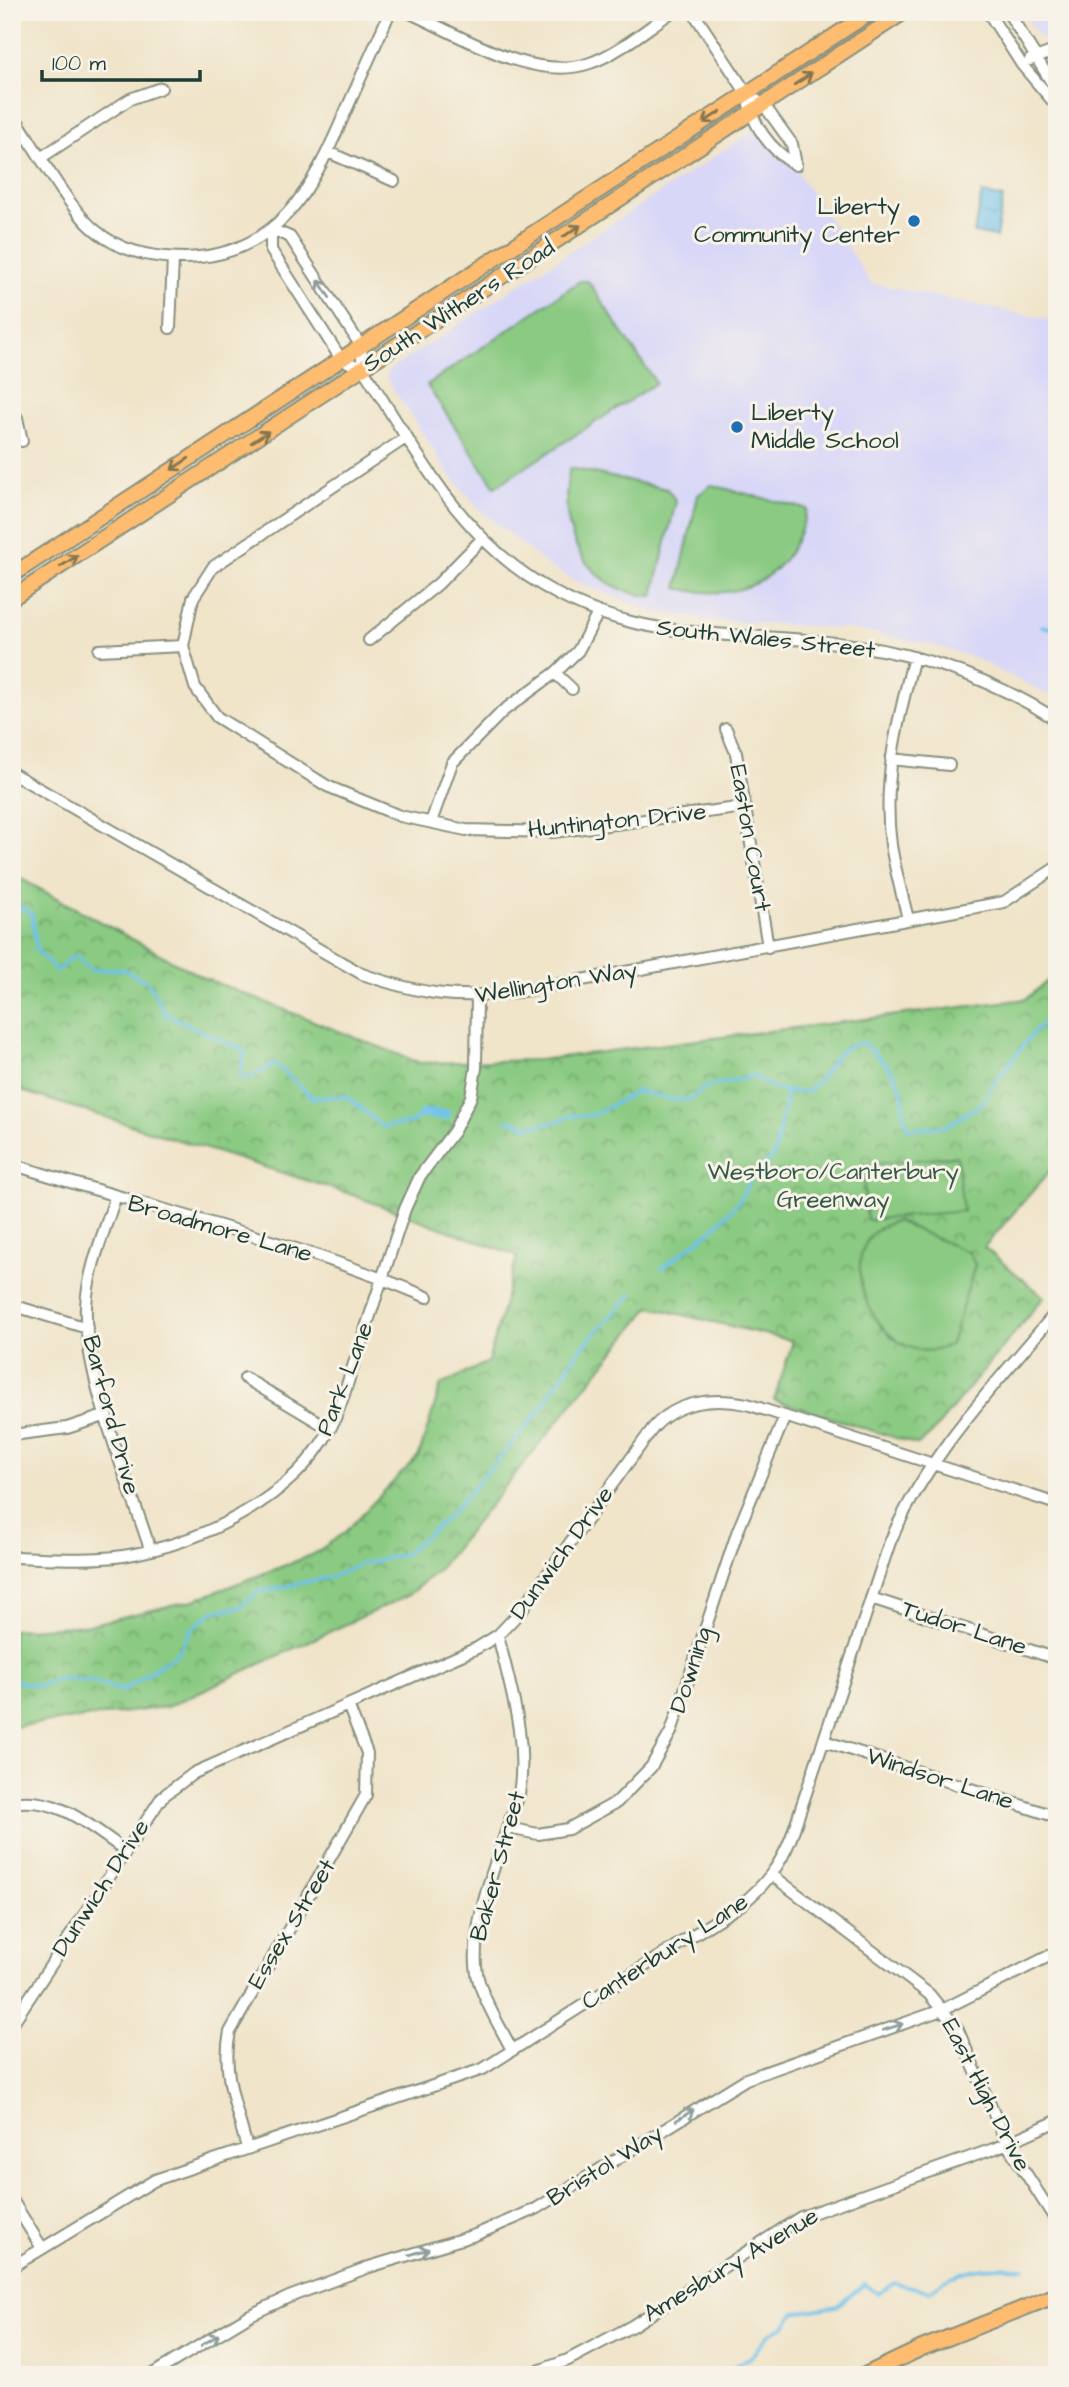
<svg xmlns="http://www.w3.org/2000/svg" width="1069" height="2387" font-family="'Architects Daughter',sans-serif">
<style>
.built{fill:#d8d7f8}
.park{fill:url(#park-crowns);stroke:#54845b;stroke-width:2}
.pitch{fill:#8aca82;stroke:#54845b;stroke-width:2}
.water{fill:url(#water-ripples);stroke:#46808f;stroke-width:2}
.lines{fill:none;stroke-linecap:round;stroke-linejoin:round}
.stream{stroke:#6ec2ea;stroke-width:3.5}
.canal{stroke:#6ec2ea;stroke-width:10}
.minor-casing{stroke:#88907e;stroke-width:14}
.major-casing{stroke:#88907e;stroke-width:18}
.minor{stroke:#fff;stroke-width:10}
.major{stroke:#fdbc70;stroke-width:14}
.oneway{stroke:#83764f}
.oneway2{stroke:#8f9e9a}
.poi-dot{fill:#1f6fb2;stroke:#f7f3e8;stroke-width:2.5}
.labels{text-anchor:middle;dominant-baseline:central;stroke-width:6;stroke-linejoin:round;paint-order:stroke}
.poi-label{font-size:24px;fill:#1f3d34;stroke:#f7f3e8;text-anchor:end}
.street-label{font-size:24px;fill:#1f3d34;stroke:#f7f3e8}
.park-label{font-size:24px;fill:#345944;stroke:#f7f3e8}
</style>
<defs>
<pattern id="park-crowns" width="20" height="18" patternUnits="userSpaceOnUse" patternTransform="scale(1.75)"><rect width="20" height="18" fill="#8aca82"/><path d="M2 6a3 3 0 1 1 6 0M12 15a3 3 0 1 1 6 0" fill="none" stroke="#70a56b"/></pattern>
<pattern id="water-ripples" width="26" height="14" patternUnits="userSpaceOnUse" patternTransform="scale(1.75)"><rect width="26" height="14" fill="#6ec2ea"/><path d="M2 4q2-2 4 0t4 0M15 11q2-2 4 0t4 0" fill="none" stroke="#5a9fbe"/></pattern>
</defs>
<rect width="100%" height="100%" fill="#f7f3e8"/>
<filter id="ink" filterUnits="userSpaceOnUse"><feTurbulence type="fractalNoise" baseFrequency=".0143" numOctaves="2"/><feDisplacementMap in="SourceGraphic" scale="14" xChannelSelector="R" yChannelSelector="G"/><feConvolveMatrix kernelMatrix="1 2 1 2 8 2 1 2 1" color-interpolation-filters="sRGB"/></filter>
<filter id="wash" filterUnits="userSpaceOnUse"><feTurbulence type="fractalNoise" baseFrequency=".00686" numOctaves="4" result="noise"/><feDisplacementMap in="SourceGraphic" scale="28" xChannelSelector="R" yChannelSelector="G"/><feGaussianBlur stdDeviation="1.57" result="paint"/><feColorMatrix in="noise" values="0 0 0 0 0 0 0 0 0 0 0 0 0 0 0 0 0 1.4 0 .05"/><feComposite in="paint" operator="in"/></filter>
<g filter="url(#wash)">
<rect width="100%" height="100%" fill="#f0e4c9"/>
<path class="built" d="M 1023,12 L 1057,12 L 1057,38 L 1041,40 Z
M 765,123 L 871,283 L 1057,321 L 1057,699 L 974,658 L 932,645 L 849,629 L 711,620 L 655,612 L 579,583 L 547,565 L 482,512 L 449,474 L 387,379 L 388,371 Z"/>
<path class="park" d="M 12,874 L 204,978 L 420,1063 L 538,1060 L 1026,999 L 1057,973 L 1057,1163 L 984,1247 L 1044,1297 L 933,1432 L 918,1445 L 774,1400 L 793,1341 L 650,1307 L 437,1571 L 407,1596 L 167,1707 L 12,1727 L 12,1630 L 88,1625 L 194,1600 L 312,1555 L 344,1533 L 419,1455 L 441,1385 L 488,1362 L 517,1256 L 347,1193 L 12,1088 Z"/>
<path class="pitch" d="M 580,281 L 588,281 L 656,383 L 495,487 L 427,385 Z
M 570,468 L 667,489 L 676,501 L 653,596 C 585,592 555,530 570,468 Z
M 711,485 L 807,509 C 791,577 745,604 677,588 L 698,495 Z
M 957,1156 L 963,1211 L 867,1220 L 862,1165 Z
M 896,1221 L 970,1253 L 975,1265 L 951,1344 C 884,1382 816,1243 896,1221 Z"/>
<path class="water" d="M 982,193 L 1003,198 L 996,237 L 974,233 Z"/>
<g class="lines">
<path class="stream" d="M 1042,626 L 1049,628 L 1057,623
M 12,901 L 32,914 L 37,951 L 57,971 L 74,955 L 91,970 L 122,969 L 149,983 L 165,1014 L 245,1051 L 240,1076 L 247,1079 L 275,1064 L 313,1098 L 346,1096 L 383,1127 L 410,1123 L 423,1114
M 507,1120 L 529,1126 L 556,1122 L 570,1116 L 593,1115 L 638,1091 L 676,1100 L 692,1099 C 710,1077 729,1087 753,1075 C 772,1090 785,1094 808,1091 C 830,1074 832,1045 863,1043 C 878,1056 896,1071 902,1091 C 906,1104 901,1116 908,1129 L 946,1126 L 983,1103 L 989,1090 L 1032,1034 L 1057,1011
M 662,1268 L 714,1228 L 740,1200 L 753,1174 L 774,1156 L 787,1094
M 12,1680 L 38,1686 L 62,1678 L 94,1682 L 122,1691 L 178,1653 L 191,1630 L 213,1611 L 238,1608 L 259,1592 L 334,1576 L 361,1564 L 404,1554 L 448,1517 L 535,1417 L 581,1348 L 632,1294
M 720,2375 L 751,2357 L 770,2333 L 785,2326 L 795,2313 L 837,2306 L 865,2284 L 878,2294 L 894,2283 L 930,2291 C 959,2266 987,2266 1024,2268"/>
<path class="canal" d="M 423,1114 L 446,1115"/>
</g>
</g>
<g filter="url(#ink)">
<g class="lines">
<defs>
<path id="minor" d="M 408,12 C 460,35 533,83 590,63 C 619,53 646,29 672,12
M 693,12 L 747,94 L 764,105 L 792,144 L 796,165
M 988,12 L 1022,65 L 1057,106
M 1008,12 L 1057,91
M 1030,60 L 1057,50
M 747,94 C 751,124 770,150 796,165
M 12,113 C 33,144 68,208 95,230 C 119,251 153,258 185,258 C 278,256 312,189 344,115 C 359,81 375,46 390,12
M 328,152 L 394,181
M 42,157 L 130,99 L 161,88
M 170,328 L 173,258
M 363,369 L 341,359 L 271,250 L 271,229 L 290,237 L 361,346 L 363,369 C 408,438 448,515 514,566 C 624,651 733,627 859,646 C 931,657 996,681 1057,720
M 12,411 L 17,418 L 22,441
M 407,437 L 213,567 L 193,598 L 183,646 L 195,687 L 217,717 L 327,786 L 400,816 L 466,830 L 553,832 L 745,807
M 369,640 L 438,584 L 483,538
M 99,650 L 183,646
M 555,673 L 572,689
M 726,729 L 736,753 L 768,947
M 891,759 L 949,765
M 12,773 L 362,974 C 420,994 457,1000 517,992 L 1004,902 L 1057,867
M 431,822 L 452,763 L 503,711 L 555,673 L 578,651 L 598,613
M 908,919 C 902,894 895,870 891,845 C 882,780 898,719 914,657
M 12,1164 C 150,1209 293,1240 427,1297
M 115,1198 C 104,1233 88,1269 86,1306 C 83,1374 129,1483 150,1549
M 12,1305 L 87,1328
M 245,1378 L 330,1429
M 12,1435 L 67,1428 L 107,1415
M 12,1557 C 49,1558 87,1561 123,1556 C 199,1544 293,1499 330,1429 C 342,1406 348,1379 357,1355 C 373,1306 389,1257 405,1209 L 420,1176 L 454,1131 L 471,1097 L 476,1068 L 477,997
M 871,1598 L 1057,1659
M 498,1635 C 510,1688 528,1739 519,1794 C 503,1844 464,1933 479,1982 C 486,2005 501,2028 512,2050
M 824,1741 L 1057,1817
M 12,1803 C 58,1795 89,1826 125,1850
M 508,1828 L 538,1834 L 568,1829 L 617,1802 L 651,1767 L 671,1732 L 737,1533 L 785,1416
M 772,1875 L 929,1994 L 957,2028 L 1007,2144 L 1057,2222
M 12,2024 L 162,1797 L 194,1773 L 477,1648 L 498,1635 L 520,1612 L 653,1428 C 677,1401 713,1397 747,1404 L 1057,1504
M 247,2148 C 237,2109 221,2071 230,2032 L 366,1795 L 367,1753 L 348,1705
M 12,2200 L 42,2248
M 12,2267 L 155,2180 L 483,2069 L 742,1904 C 765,1885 780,1866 791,1838 L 890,1542 C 928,1453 995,1385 1057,1311
M 151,2375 L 250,2315 L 289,2297 L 369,2267 L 475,2235 L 536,2209 L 746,2079 L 942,2010 L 1057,1952
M 527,2375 L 568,2360 L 632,2326 L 801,2217 L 996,2148 L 1057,2121"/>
<path id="major" d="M 12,575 L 871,12
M 12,598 L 904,12
M 865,2375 L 922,2348 L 1057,2295"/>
</defs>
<use href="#minor" class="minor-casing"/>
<use href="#major" class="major-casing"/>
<use href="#minor" class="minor"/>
<use href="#major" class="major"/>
</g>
<defs><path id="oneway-shaft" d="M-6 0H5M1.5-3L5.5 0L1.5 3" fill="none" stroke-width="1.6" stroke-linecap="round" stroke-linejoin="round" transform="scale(1.75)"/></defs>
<g class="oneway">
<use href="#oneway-shaft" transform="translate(803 79) rotate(-33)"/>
<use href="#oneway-shaft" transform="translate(712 117) rotate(147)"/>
<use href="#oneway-shaft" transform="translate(572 231) rotate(-33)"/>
<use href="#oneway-shaft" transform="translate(260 437) rotate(-33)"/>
<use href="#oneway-shaft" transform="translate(180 464) rotate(147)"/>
<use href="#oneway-shaft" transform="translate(69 561) rotate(-33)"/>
</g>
<g class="oneway2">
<use href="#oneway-shaft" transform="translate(324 289) rotate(-123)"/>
<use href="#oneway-shaft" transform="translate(893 2027) rotate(-18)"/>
<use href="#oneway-shaft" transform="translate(685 2115) rotate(-32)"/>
<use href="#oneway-shaft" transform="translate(419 2252) rotate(-17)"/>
<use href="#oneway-shaft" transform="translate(210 2340) rotate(-31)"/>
</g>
</g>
<g class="poi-dot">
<circle cx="914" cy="221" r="7"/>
<circle cx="737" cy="427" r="7"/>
</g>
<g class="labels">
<g class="poi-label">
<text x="900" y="207">Liberty<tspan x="900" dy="28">Community Center</tspan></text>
<text x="751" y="413" text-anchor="start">Liberty<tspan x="751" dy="28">Middle School</tspan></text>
</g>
<g class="street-label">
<text transform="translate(459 306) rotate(-33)">South Withers Road</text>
<text transform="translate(766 639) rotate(6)">South Wales Street</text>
<text transform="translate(617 821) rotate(-6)">Huntington Drive</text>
<text transform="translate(750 838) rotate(80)">Easton Court</text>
<text transform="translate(556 983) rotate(-9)">Wellington Way</text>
<text transform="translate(220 1229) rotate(16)">Broadmore Lane</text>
<text transform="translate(345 1379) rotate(-69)">Park Lane</text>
<text transform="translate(111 1415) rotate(75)">Barford Drive</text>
<text transform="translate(562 1553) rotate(-54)">Dunwich Drive</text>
<text transform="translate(964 1628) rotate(18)">Tudor Lane</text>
<text transform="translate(691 1670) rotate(-72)">Downing</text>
<text transform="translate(940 1779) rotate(18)">Windsor Lane</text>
<text transform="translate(498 1866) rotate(-75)">Baker Street</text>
<text transform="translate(101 1888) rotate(-57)">Dunwich Drive</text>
<text transform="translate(292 1924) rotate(-59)">Essex Street</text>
<text transform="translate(665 1952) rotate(-33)">Canterbury Lane</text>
<text transform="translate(986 2095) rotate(63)">East High Drive</text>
<text transform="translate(605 2166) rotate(-32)">Bristol Way</text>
<text transform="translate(731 2265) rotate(-31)">Amesbury Avenue</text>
</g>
<g class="park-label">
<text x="833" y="1172">Westboro/Canterbury<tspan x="833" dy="28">Greenway</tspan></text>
</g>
</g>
<rect width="1069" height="2387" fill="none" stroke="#f7f3e8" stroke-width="42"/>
<path d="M42 70v10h158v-10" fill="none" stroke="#1f3d34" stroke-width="3.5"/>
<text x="52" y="70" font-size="21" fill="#1f3d34" stroke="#f7f3e8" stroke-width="5" paint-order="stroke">100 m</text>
</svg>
